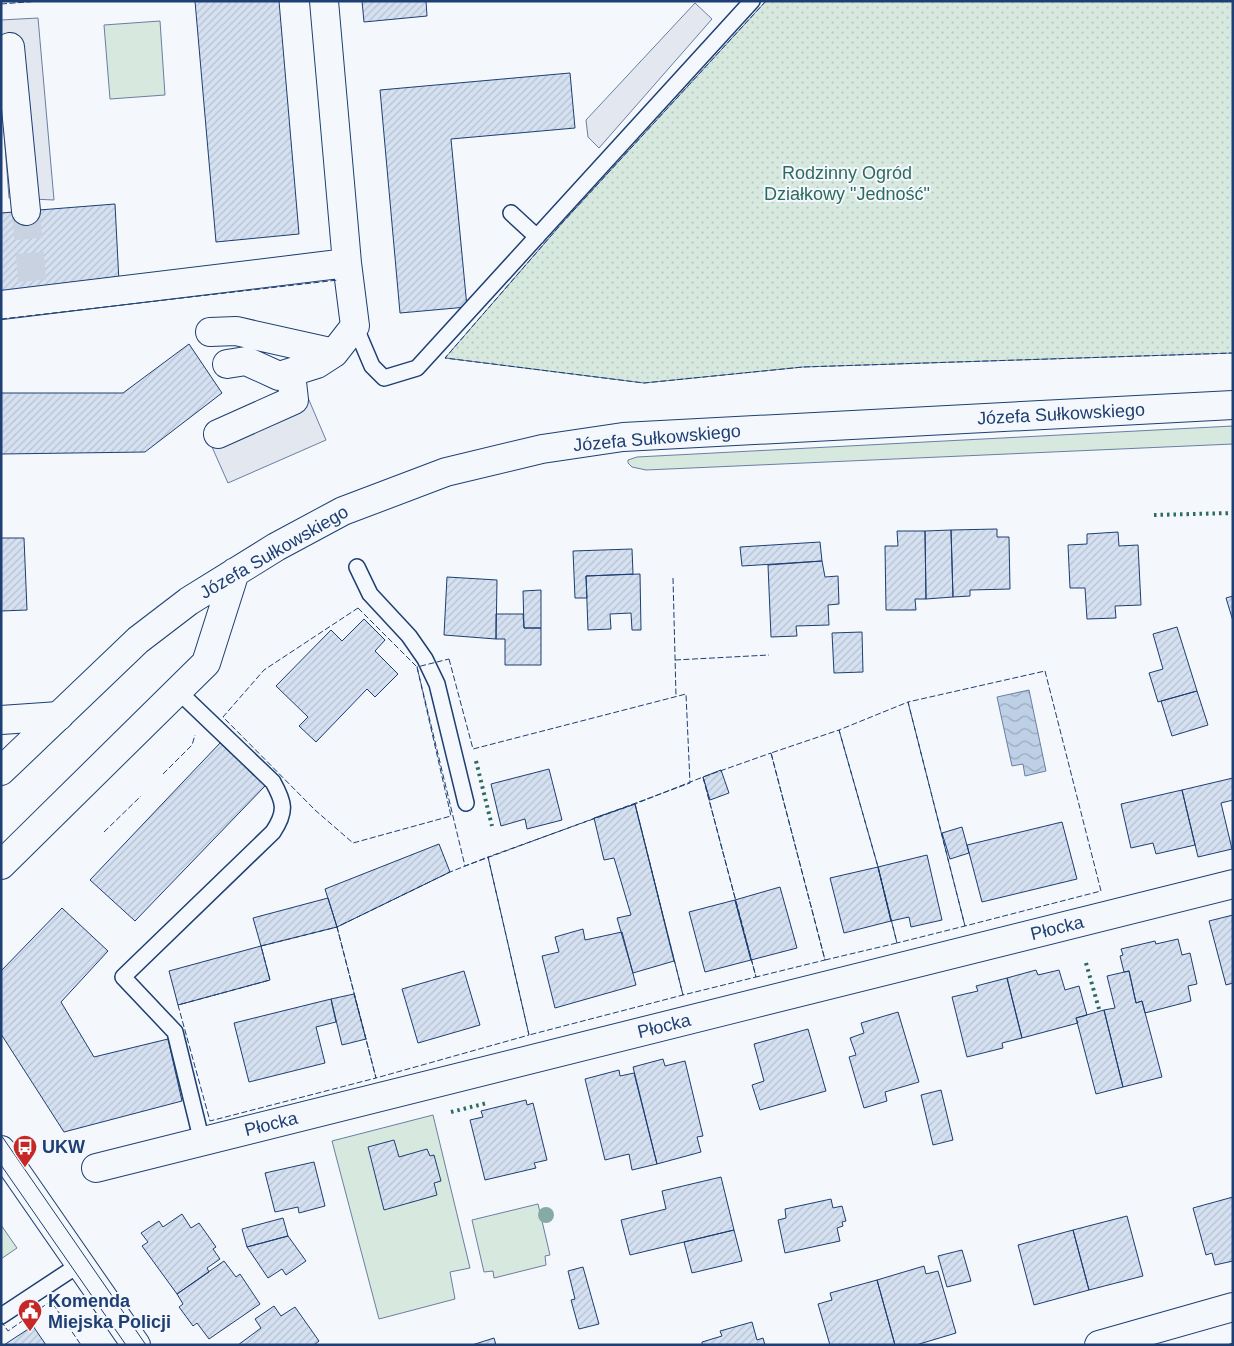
<svg xmlns="http://www.w3.org/2000/svg" width="1234" height="1346" font-family="Helvetica,sans-serif">
<style>
.green{fill:#d7e8df;stroke:#687fa3}
.garden{fill:url(#garden-dots);stroke:#687fa3}
.parking{fill:#e3e8f0;stroke:#687fa3}
.water{fill:url(#water-waves);stroke:#687fa3}
.building{fill:url(#building-hatch);stroke:#1d3f73}
.lines{fill:none;stroke-linecap:round;stroke-linejoin:round}
.minor-tunnel{stroke:#c9d2e0;stroke-width:28;stroke-dasharray:28 14;stroke-linecap:butt}
.service-casing{stroke:#1d3f73;stroke-width:18}
.minor-casing{stroke:#1d3f73;stroke-width:30}
.tertiary-casing{stroke:#1d3f73;stroke-width:30}
.secondary-casing{stroke:#1d3f73;stroke-width:30}
.service{stroke:#f4f7fb;stroke-width:15}
.minor{stroke:#f4f7fb;stroke-width:28}
.tertiary{stroke:#f4f7fb;stroke-width:28}
.secondary{stroke:#f4f7fb;stroke-width:28}
.tram{stroke:#1d3f73;stroke-width:1}
.hedge{stroke:#2c6c60;stroke-width:4;stroke-dasharray:2.5 4;stroke-linecap:butt}
.fence{stroke:#1d3f73;stroke-width:1;stroke-dasharray:6 2.5;stroke-linecap:butt}
.tree{fill:#86aba6}
.labels{text-anchor:middle;dominant-baseline:central;stroke-width:4;stroke-linejoin:round;paint-order:stroke}
.park-label{font-size:18px;fill:#2c6c60;stroke:#f4f7fb}
.street-label{font-size:18px;fill:#1d3f73;stroke:#f4f7fb}
.poi-label{font-size:18px;font-weight:bold;fill:#1d3f73;stroke:#f4f7fb;text-anchor:start}
</style>
<defs>
<pattern id="garden-dots" width="8" height="8" patternUnits="userSpaceOnUse" patternTransform="scale(1.25)"><rect width="8" height="8" fill="#d7e8df"/><path d="M2 2h.1M6 6h.1" fill="none" stroke="#b8c8c3" stroke-width="1.8" stroke-linecap="round"/></pattern>
<pattern id="water-waves" width="16" height="10" patternUnits="userSpaceOnUse" patternTransform="scale(1.25)"><rect width="16" height="10" fill="#bed0e5"/><path d="M0 5q4-4 8 0t8 0" fill="none" stroke="#9aaabe"/></pattern>
<pattern id="building-hatch" width="6" height="6" patternUnits="userSpaceOnUse" patternTransform="scale(1.25)"><rect width="6" height="6" fill="#d5e0f0"/><path d="M-1 1l2-2M0 6l6-6M5 7l2-2" fill="none" stroke="#b6c1d1"/></pattern>
</defs>
<rect width="100%" height="100%" fill="#f4f7fb"/>
<path class="green" d="M 160,21 L 165,95 L 110,99 L 104,25 Z
M 1233,426 L 1233,444 L 646,470 L 632,467 L 628,463 L 628,460 L 637,457 Z
M 433,1115 L 470,1268 L 450,1272 L 455,1299 L 379,1319 L 332,1141 Z
M 538,1204 L 550,1255 L 545,1256 L 546,1265 L 494,1278 L 493,1271 L 484,1272 L 472,1220 Z
M 1,1225 L 17,1248 L 1,1259 Z"/>
<path class="garden" d="M 766,1 L 1233,1 L 1233,353 L 803,367 L 644,383 L 445,358 L 563,222 Z"/>
<path class="parking" d="M 695,3 L 712,19 L 599,148 L 588,137 L 586,120 Z
M 38,18 L 54,200 L 9,198 L 1,92 L 1,20 Z
M 303,386 L 326,440 L 228,483 L 204,429 Z"/>
<path class="water" d="M 1029,690 L 1046,771 L 1025,776 L 1023,764 L 1012,766 L 997,697 Z"/>
<path class="building" d="M 195,1 L 279,1 L 299,234 L 216,242 Z
M 362,1 L 426,1 L 427,16 L 364,22 Z
M 570,73 L 575,128 L 451,139 L 467,307 L 400,313 L 380,90 Z
M 115,204 L 119,282 L 1,292 L 1,213 Z
M 189,344 L 222,393 L 145,452 L 1,454 L 1,393 L 123,393 Z
M 997,529 L 997,537 L 1009,537 L 1010,589 L 970,590 L 970,596 L 953,597 L 951,530 Z
M 951,530 L 953,597 L 926,599 L 925,531 Z
M 897,531 L 925,531 L 926,599 L 915,599 L 916,610 L 886,610 L 885,546 L 898,546 Z
M 1118,532 L 1119,546 L 1138,545 L 1141,605 L 1115,606 L 1116,618 L 1087,619 L 1085,588 L 1070,588 L 1068,545 L 1087,544 L 1087,534 Z
M 1,538 L 24,538 L 27,610 L 1,611 Z
M 820,542 L 822,561 L 742,566 L 740,547 Z
M 632,549 L 633,574 L 586,576 L 587,598 L 575,598 L 573,551 Z
M 822,561 L 825,577 L 838,576 L 839,604 L 828,605 L 829,625 L 796,626 L 797,636 L 771,637 L 768,565 Z
M 640,574 L 641,630 L 632,630 L 631,613 L 610,614 L 611,629 L 588,630 L 586,576 Z
M 447,577 L 497,580 L 496,639 L 444,635 Z
M 541,590 L 541,628 L 524,628 L 523,591 Z
M 1233,596 L 1233,621 L 1226,598 Z
M 496,614 L 523,614 L 524,628 L 541,628 L 541,665 L 505,665 L 505,639 L 496,639 Z
M 364,619 L 385,640 L 375,651 L 398,674 L 375,697 L 367,689 L 316,742 L 299,726 L 308,717 L 276,686 L 331,630 L 342,641 Z
M 1177,627 L 1197,691 L 1158,702 L 1149,673 L 1163,669 L 1153,634 Z
M 862,632 L 863,672 L 834,673 L 832,633 Z
M 1197,691 L 1208,725 L 1172,736 L 1161,701 Z
M 220,743 L 266,785 L 135,921 L 90,880 Z
M 549,769 L 562,820 L 527,829 L 525,819 L 501,826 L 491,784 Z
M 721,770 L 729,793 L 710,800 L 703,777 Z
M 1233,778 L 1233,800 L 1221,803 L 1232,849 L 1198,857 L 1182,790 Z
M 1182,790 L 1195,845 L 1156,854 L 1153,843 L 1131,848 L 1121,804 Z
M 635,804 L 674,961 L 633,973 L 617,918 L 631,915 L 614,858 L 604,860 L 594,818 Z
M 1062,822 L 1077,879 L 982,902 L 967,845 Z
M 962,827 L 969,853 L 950,859 L 942,833 Z
M 439,844 L 450,872 L 337,927 L 325,889 Z
M 927,855 L 942,920 L 911,927 L 909,917 L 891,921 L 878,867 Z
M 878,867 L 891,921 L 844,933 L 830,878 Z
M 780,887 L 797,948 L 751,960 L 735,900 Z
M 328,898 L 337,927 L 261,946 L 253,918 Z
M 735,900 L 751,960 L 705,972 L 689,912 Z
M 62,908 L 108,951 L 61,1002 L 94,1057 L 168,1039 L 182,1101 L 64,1132 L 1,1034 L 1,971 Z
M 1233,915 L 1233,983 L 1226,985 L 1209,921 Z
M 583,929 L 585,940 L 622,932 L 636,985 L 555,1008 L 542,956 L 559,952 L 555,937 Z
M 1178,939 L 1182,955 L 1190,953 L 1197,984 L 1188,986 L 1191,1001 L 1145,1013 L 1142,1001 L 1136,1003 L 1129,971 L 1124,972 L 1120,956 L 1123,955 L 1121,949 L 1155,941 L 1156,944 Z
M 261,946 L 270,980 L 178,1005 L 169,971 Z
M 1036,970 L 1038,975 L 1059,970 L 1065,990 L 1079,986 L 1087,1015 L 1076,1018 L 1078,1023 L 1022,1038 L 1007,978 Z
M 464,971 L 480,1025 L 418,1043 L 402,989 Z
M 1129,971 L 1136,1003 L 1142,1001 L 1162,1077 L 1123,1087 L 1104,1010 L 1115,1008 L 1107,976 Z
M 1007,978 L 1022,1038 L 1002,1043 L 1003,1048 L 967,1057 L 952,997 L 978,991 L 976,986 Z
M 354,994 L 366,1039 L 342,1045 L 331,999 Z
M 331,999 L 336,1022 L 316,1027 L 325,1063 L 249,1082 L 234,1023 Z
M 1104,1010 L 1123,1087 L 1096,1094 L 1076,1018 Z
M 898,1012 L 919,1082 L 885,1092 L 887,1101 L 864,1108 L 849,1057 L 856,1055 L 850,1038 L 864,1033 L 861,1023 Z
M 808,1029 L 826,1091 L 760,1110 L 752,1085 L 764,1081 L 754,1044 Z
M 663,1059 L 665,1066 L 685,1061 L 703,1136 L 697,1137 L 701,1152 L 657,1164 L 633,1067 Z
M 619,1070 L 620,1076 L 634,1073 L 657,1164 L 632,1170 L 629,1154 L 605,1160 L 585,1079 Z
M 941,1090 L 953,1140 L 933,1145 L 921,1095 Z
M 526,1100 L 527,1105 L 533,1103 L 547,1160 L 534,1163 L 536,1168 L 485,1180 L 470,1120 L 483,1117 L 481,1111 Z
M 394,1140 L 399,1157 L 427,1149 L 430,1156 L 434,1155 L 441,1181 L 434,1183 L 437,1195 L 384,1210 L 368,1147 Z
M 314,1162 L 325,1206 L 299,1213 L 298,1207 L 275,1212 L 265,1173 Z
M 721,1177 L 734,1230 L 630,1255 L 621,1220 L 666,1209 L 662,1191 Z
M 1233,1197 L 1233,1261 L 1215,1265 L 1212,1253 L 1206,1255 L 1193,1208 Z
M 831,1199 L 833,1208 L 842,1206 L 846,1221 L 842,1222 L 843,1226 L 837,1228 L 840,1241 L 785,1253 L 778,1220 L 786,1218 L 785,1209 Z
M 182,1214 L 191,1228 L 199,1223 L 216,1247 L 213,1249 L 220,1259 L 207,1268 L 209,1272 L 177,1294 L 142,1246 L 148,1242 L 141,1233 L 159,1221 L 163,1227 Z
M 1127,1216 L 1143,1276 L 1089,1290 L 1073,1230 Z
M 283,1218 L 288,1236 L 247,1247 L 242,1229 Z
M 734,1230 L 742,1261 L 692,1273 L 684,1242 Z
M 1073,1230 L 1089,1290 L 1034,1305 L 1018,1245 Z
M 288,1236 L 306,1261 L 286,1275 L 282,1269 L 268,1278 L 247,1247 Z
M 962,1250 L 971,1281 L 947,1287 L 938,1256 Z
M 224,1261 L 236,1277 L 240,1274 L 260,1304 L 209,1339 L 197,1323 L 193,1326 L 179,1307 L 183,1304 L 177,1294 Z
M 924,1266 L 926,1274 L 938,1271 L 956,1333 L 916,1345 L 895,1345 L 877,1280 Z
M 583,1267 L 599,1324 L 579,1329 L 571,1300 L 575,1299 L 568,1271 Z
M 877,1280 L 895,1345 L 830,1345 L 818,1304 L 832,1300 L 830,1293 Z
M 274,1306 L 281,1316 L 295,1307 L 319,1341 L 314,1345 L 238,1345 L 261,1328 L 255,1319 Z
M 752,1322 L 757,1340 L 763,1338 L 765,1345 L 702,1345 L 702,1342 L 722,1336 L 720,1331 Z
M 33,1326 L 46,1345 L 4,1345 L 13,1339 Z
M 494,1338 L 496,1345 L 472,1345 Z"/>
<g class="lines">
<path class="minor-tunnel" d="M 26,211 L 33,289"/>
<defs>
<path id="service" d="M 511,213 L 537,237
M 355,326 L 372,366 L 384,378 L 417,368 L 752,1
M 357,567 L 370,594 L 409,636 L 425,659 L 437,684 L 466,803
M 177,690 L 273,782 C 284,802 287,811 273,832 L 123,977 L 175,1032 L 202,1142
M 1,1316 L 80,1264"/>
<path id="minor" d="M 10,47 L 26,211
M 1,305 L 347,263 L 324,1
M 210,332 L 236,331 L 334,353
M 227,364 L 246,361 L 279,376 L 317,364 L 334,353 L 355,326 L 347,263
M 218,434 L 294,400 L 291,373
M 96,1168 L 1233,884
M 1099,1345 L 1233,1307"/>
<path id="tertiary" d="M 1,720 L 59,716
M 1,1150 L 136,1345"/>
<path id="secondary" d="M 1,771 L 138,640 L 189,601 L 276,547 L 343,511 L 446,472 L 542,449 L 623,437 L 1233,405
M 1,865 L 206,663 L 235,572"/>
</defs>
<use href="#service" class="service-casing"/>
<use href="#minor" class="minor-casing"/>
<use href="#tertiary" class="tertiary-casing"/>
<use href="#secondary" class="secondary-casing"/>
<use href="#service" class="service"/>
<use href="#minor" class="minor"/>
<use href="#tertiary" class="tertiary"/>
<use href="#secondary" class="secondary"/>
<path class="tram" d="M 1,1135 L 146,1345
M 1,1165 L 126,1345"/>
<path class="hedge" d="M 1154,515 L 1233,513
M 476,761 L 492,826
M 1086,963 L 1099,1009
M 451,1112 L 487,1103"/>
<path class="fence" d="M 766,1 L 563,222 L 445,358 L 644,383 L 803,367 L 1233,353
M 1,4 L 40,1
M 1,319 L 338,280
M 673,578 L 676,696
M 358,608 L 417,667 L 451,816 L 353,843 L 315,810 L 223,717 L 264,670 Z
M 449,659 L 473,749 L 686,694 L 690,783 L 465,866 L 417,667 Z
M 675,660 L 769,655
M 1045,671 L 1101,891 L 965,926 L 908,702 Z
M 908,702 L 965,926 L 897,943 L 878,867 L 839,730 Z
M 839,730 L 878,867 L 897,943 L 825,960 L 771,753 Z
M 771,753 L 825,960 L 756,977 L 703,777 Z
M 163,774 L 192,745 L 195,735
M 703,777 L 756,977 L 683,995 L 635,804 Z
M 635,804 L 683,995 L 529,1035 L 488,857 Z
M 104,832 L 141,796
M 488,857 L 529,1035 L 376,1078 L 337,927 L 450,872 Z
M 337,927 L 376,1078 L 210,1121 L 178,1005 L 270,980 L 261,946 Z
M 1,1321 L 8,1331 L 51,1301 L 81,1345
M 1227,1345 L 1233,1343"/>
</g>
<circle class="tree" cx="546" cy="1215" r="8"/>
<defs>
<symbol id="bus-pin" viewBox="-11 -11 22 30"><path d="M0 17L-7.5 6A9.5 9.5 0 1 1 7.5 6Z" fill="#c62828" stroke="#f4f7fb"/><path d="M-5-6H5V4H4V6H2V4H-2V6H-4V4H-5ZM-3.5-4V0h7V-4ZM-3.5 1.2v1.5H-2V1.2ZM2 1.2v1.5H3.5V1.2Z" fill="#fff"/></symbol>
<symbol id="civic-pin" viewBox="-11 -11 22 30"><path d="M0 17L-7.5 6A9.5 9.5 0 1 1 7.5 6Z" fill="#c62828" stroke="#f4f7fb"/><path d="M-.6-6.5H3V-4.5H.6V-3L4-1V1h2V6H-6V1h2V-1L-.6-3ZM-1.2 2.5V6h2.4V2.5Z" fill="#fff"/></symbol>
</defs>
<g fill-rule="evenodd">
<use href="#bus-pin" x="11" y="1133" width="28" height="38"/>
<use href="#civic-pin" x="16" y="1297" width="28" height="38"/>
</g>
<g class="labels">
<g class="park-label">
<text x="847" y="173">Rodzinny Ogród<tspan x="847" dy="21">Działkowy "Jedność"</tspan></text>
</g>
<g class="street-label">
<text transform="translate(1061 414) rotate(-3)">Józefa Sułkowskiego</text>
<text transform="translate(657 438) rotate(-5)">Józefa Sułkowskiego</text>
<text transform="translate(274 552) rotate(-30)">Józefa Sułkowskiego</text>
<text transform="translate(1057 928) rotate(-14)">Płocka</text>
<text transform="translate(664 1026) rotate(-14)">Płocka</text>
<text transform="translate(271 1124) rotate(-14)">Płocka</text>
</g>
<g class="poi-label">
<text x="42" y="1147">UKW</text>
<text x="48" y="1301">Komenda<tspan x="48" dy="21">Miejska Policji</tspan></text>
</g>
</g>
<rect width="1234" height="1346" fill="none" stroke="#1d3f73" stroke-width="5"/>
</svg>
